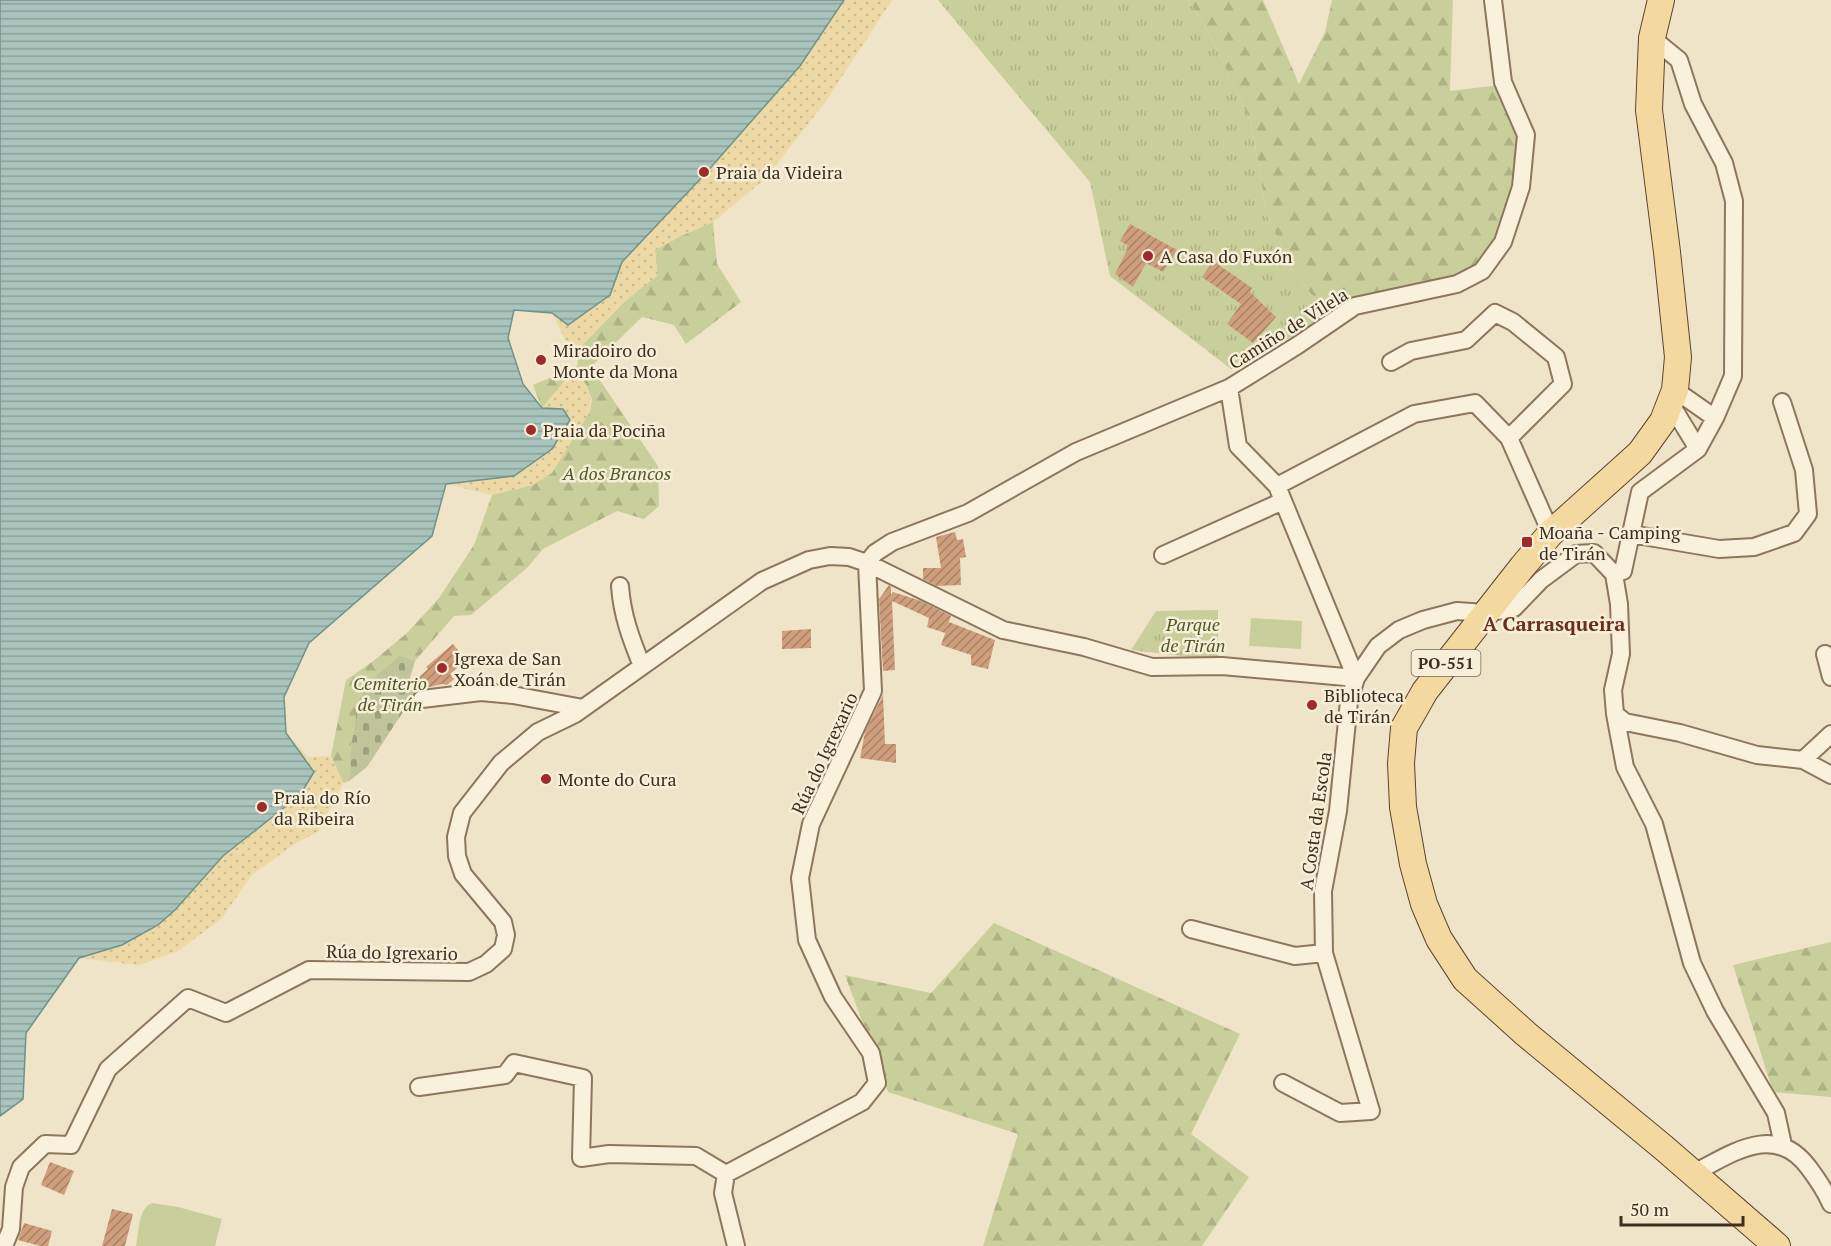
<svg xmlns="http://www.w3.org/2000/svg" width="1831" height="1246" font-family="'PT Serif',serif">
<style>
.grass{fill:url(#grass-tufts)}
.forest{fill:url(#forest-firs)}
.sand{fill:url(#sand-dots)}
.cemetery{fill:url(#cemetery-stones)}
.garden{fill:#c9cf9b}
.water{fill:url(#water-rules);stroke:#6f938a;stroke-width:1.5}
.building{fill:url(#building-hatch)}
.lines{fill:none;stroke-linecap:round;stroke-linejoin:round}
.minor-casing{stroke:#8d765c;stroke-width:20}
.primary-casing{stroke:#5b4430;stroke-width:28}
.minor{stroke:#faf1dc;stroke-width:16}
.primary{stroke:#f3d9a0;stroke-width:26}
.poi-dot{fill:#9e2a2b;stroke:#f7eed8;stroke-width:2}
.labels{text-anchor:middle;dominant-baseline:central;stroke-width:5;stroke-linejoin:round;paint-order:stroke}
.shield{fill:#f7eed8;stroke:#756857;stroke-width:1.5}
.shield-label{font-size:16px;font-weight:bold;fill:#3d2e20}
.poi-label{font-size:18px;fill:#3d2e20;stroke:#f7eed8;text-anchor:start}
.street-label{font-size:18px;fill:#3d2e20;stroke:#f7eed8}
.park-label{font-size:18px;font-style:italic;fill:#4d5a26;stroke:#f7eed8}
.neighbourhood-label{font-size:20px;font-weight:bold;fill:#6b2e1e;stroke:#f7eed8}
</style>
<defs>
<pattern id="grass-tufts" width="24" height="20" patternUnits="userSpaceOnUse" patternTransform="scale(1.5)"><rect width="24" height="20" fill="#c9cf9b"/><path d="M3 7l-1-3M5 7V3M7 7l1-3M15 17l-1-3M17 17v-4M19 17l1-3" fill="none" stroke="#aeb285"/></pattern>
<pattern id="forest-firs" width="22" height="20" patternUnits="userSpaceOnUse" patternTransform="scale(1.5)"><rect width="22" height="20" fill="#c9cf9b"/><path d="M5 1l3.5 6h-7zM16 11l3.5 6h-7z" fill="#aeb285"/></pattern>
<pattern id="sand-dots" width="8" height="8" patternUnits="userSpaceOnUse" patternTransform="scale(1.5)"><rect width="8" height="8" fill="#ecd9a5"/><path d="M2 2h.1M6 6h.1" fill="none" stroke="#cbbb8e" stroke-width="1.8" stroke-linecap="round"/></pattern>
<pattern id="cemetery-stones" width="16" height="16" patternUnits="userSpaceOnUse" patternTransform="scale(1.5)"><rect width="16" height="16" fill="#bfc49a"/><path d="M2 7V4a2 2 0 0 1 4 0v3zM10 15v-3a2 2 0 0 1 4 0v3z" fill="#9ca07d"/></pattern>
<pattern id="water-rules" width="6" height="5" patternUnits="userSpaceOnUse" patternTransform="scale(1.5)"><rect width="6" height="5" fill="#a9c4bc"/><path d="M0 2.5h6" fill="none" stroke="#8ba098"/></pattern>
<pattern id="building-hatch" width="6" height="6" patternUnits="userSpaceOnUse" patternTransform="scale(1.5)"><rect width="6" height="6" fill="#cf9f7d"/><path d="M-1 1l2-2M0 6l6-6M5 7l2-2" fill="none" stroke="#a98266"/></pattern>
</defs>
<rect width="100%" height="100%" fill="#f0e4c8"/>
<path class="grass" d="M 938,0 L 1188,0 L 1210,35 L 1251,122 L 1267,215 L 1292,269 L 1327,315 L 1238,369 L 1231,369 L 1110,276 L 1090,182 Z
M 1218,610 L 1218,660 L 1131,650 L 1156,611 Z"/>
<path class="forest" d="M 1188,0 L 1263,0 L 1299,84 L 1325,32 L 1332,0 L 1453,0 L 1450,91 L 1499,85 L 1521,138 L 1516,187 L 1503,231 L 1483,264 L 1458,278 L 1327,315 L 1292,269 L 1267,215 L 1251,122 L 1210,35 Z
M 713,222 L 717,264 L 741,302 L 686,344 L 674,325 L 642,317 L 591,367 L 658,466 L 659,506 L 644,519 L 617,511 L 543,549 L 527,568 L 471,615 L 454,616 L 415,661 L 400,655 L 369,682 L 358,701 L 350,753 L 349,781 L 343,783 L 331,756 L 346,680 L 372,662 L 407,633 L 439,598 L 474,545 L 492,495 L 533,485 L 590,412 L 592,399 L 577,367 L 542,408 L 533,385 L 577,366 L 581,346 L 623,303 L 657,275 L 655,250 L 681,236 Z
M 994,923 L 1240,1034 L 1191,1134 L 1249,1177 L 1202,1246 L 983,1246 L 1018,1134 L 888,1092 L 845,975 L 931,993 Z
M 1831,942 L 1831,1097 L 1773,1092 L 1733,965 Z"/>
<path class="sand" d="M 764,0 L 892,0 L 826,101 L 765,179 L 713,222 L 681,236 L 655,250 L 658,275 L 623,303 L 581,347 L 565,340 L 552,313 L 514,309 Z
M 577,366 C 584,384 594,392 590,412 L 552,473 L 533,485 L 492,495 L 446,484 L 523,384 L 542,408 Z
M 286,733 L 308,757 L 331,756 L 343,783 L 318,832 L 296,843 L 252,875 L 221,919 L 178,951 L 139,965 L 79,958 Z"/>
<path class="cemetery" d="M 400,655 L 415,661 L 410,678 L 422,689 L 422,696 L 403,712 L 367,767 L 349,781 L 350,754 L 358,701 L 369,682 Z"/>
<path class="garden" d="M 1251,618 L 1302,621 L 1301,649 L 1249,646 Z
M 152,1203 L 178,1207 L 222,1219 L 215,1246 L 136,1246 C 139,1233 138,1208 152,1203 Z"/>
<path class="water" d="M 0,0 L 844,0 L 800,66 L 705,174 L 622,262 L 610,295 L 568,325 L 552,313 L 514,310 L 508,338 L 523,384 L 542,408 L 563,409 L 570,420 L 552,449 L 514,476 L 446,484 L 432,536 L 309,643 L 284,697 L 286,733 L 314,772 L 300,795 L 223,856 L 175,910 L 158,925 L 122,945 L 79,958 L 26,1033 L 23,1099 L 0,1116 Z"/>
<path class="building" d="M 1130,224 L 1177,250 L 1163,272 L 1146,263 L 1133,287 L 1115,274 L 1129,246 L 1120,241 Z
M 1213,261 L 1252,288 L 1250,292 L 1276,317 L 1253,343 L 1227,324 L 1241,304 L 1202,277 Z
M 955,532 L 957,540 L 963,539 L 966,557 L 960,558 L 961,585 L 937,586 L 923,579 L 923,568 L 941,568 L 936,537 Z
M 889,585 L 891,587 L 891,595 L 893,592 L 921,601 L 951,616 L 945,633 L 927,627 L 929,618 L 892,601 L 895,670 L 883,671 L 879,599 Z
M 949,622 L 995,640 L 988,669 L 971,665 L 971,655 L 941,645 Z
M 811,629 L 811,648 L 782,649 L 782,631 Z
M 453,644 L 466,660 L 450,674 L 454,679 L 447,685 L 442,684 L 426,688 L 418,678 L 428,669 L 426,667 Z
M 883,695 L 885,744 L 896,744 L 896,763 L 860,758 L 865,732 Z
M 50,1162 L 74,1171 L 64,1195 L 41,1185 Z
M 112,1209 L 133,1214 L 125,1246 L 102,1246 Z
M 24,1223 L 52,1231 L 48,1246 L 40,1246 L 18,1240 Z"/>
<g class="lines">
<defs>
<path id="minor" d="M 1391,362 L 1411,351 L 1466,340 L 1495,313 L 1513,322 L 1556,357 L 1563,384 L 1509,438
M 1229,388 L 1238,446 L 1277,486 L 1414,414 L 1475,403 L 1509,438 L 1551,533
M 1675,390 L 1715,418
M 1670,403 L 1698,449
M 1631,534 L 1719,549 L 1754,547 L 1794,533 L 1808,514 L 1804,470 L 1782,402
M 1163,555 L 1283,501
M 867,563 L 875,553 L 892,542 L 968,513 L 1076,452 L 1229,388 L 1298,345 L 1355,306 L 1457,284 L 1482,271 L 1503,242 L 1521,187 L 1526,135 L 1503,82 L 1493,0
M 1614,574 L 1623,571 L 1640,492 L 1698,449 L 1715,418 L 1733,376 L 1734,201 L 1724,163 L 1693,104 L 1679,60 L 1652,38
M 620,586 C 622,615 631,639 642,666
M 1825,654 L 1831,677
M 422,699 L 481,692 L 513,695 L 583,708
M 1615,714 L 1625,722 L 1680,733 L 1757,755 L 1803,760 L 1831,775
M 1803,760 L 1831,734
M 1191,929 L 1295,956 L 1324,953 L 1323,891 L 1338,811 L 1349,701 L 1356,678 L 1378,646 L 1399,630 L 1423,620 L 1457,611 L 1485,613 L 1514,608 L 1541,580 L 1576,554 L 1594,553 L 1614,574 L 1619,604 L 1621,654 L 1613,690 L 1615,714 L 1625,767 L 1654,824 L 1692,963 L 1715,1011 L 1776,1113 L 1783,1145
M 1283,1083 L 1340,1113 L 1371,1111 L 1324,953
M 419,1087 L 505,1075 L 514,1063 L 583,1078 L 581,1158 L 609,1154 L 696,1156 L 726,1174
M 1694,1173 C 1733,1153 1775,1122 1809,1168 C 1818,1180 1825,1190 1831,1204
M 4,1246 L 11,1229 L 14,1187 L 21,1167 L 45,1144 L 71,1145 L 108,1069 L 188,998 L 226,1013 L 309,970 L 469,972 L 486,964 L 503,949 L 506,935 L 503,922 L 463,874 L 457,856 L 456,837 L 462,813 L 501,763 L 538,732 L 575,714 L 762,581 L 809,560 L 830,556 L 849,557 L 867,563 L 1003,630 L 1084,647 L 1152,667 L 1222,666 L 1356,678 L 1277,486
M 736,1246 L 723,1193 L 726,1174 L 862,1102 L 877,1083 L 871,1053 L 833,997 L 807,940 L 800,878 L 811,824 L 873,691 L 867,563"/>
<path id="primary" d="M 1661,0 L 1652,38 L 1649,110 L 1667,252 L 1678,357 L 1675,390 L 1663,421 L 1640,453 L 1551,533 L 1523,566 L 1425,691 L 1404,728 L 1401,763 L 1403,807 L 1413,864 L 1424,904 L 1439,939 L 1465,979 L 1526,1034 L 1664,1148 L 1777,1246"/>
</defs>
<use href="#minor" class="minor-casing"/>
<use href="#primary" class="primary-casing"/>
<use href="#minor" class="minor"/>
<use href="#primary" class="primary"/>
</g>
<g class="poi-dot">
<circle cx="704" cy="172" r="6"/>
<circle cx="1148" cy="256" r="6"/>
<circle cx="541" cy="360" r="6"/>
<circle cx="531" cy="430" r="6"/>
<rect x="1521" y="536" width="12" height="12" rx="3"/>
<circle cx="442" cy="668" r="6"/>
<circle cx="1312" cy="705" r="6"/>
<circle cx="546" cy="779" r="6"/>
<circle cx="262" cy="807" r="6"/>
</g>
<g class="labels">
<rect class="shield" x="1411.5" y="650" width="69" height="26" rx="4.5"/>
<g class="shield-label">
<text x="1446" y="663">PO-551</text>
</g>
<g class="poi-label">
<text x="716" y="172">Praia da Videira</text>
<text x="1160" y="256">A Casa do Fuxón</text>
<text x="553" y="350">Miradoiro do<tspan x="553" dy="21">Monte da Mona</tspan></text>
<text x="543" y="430">Praia da Pociña</text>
<text x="1539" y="532">Moaña - Camping<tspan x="1539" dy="21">de Tirán</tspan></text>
<text x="454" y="658">Igrexa de San<tspan x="454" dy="21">Xoán de Tirán</tspan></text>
<text x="1324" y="695">Biblioteca<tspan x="1324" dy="21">de Tirán</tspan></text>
<text x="558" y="779">Monte do Cura</text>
<text x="274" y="797">Praia do Río<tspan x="274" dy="21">da Ribeira</tspan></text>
</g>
<g class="street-label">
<text transform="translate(1288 328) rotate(-32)">Camiño de Vilela</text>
<text transform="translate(824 753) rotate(-65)">Rúa do Igrexario</text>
<text transform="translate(1315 821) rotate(-82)">A Costa da Escola</text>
<text transform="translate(392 952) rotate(1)">Rúa do Igrexario</text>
</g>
<g class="park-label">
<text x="617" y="473">A dos Brancos</text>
<text x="1193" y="624">Parque<tspan x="1193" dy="21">de Tirán</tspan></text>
<text x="390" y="683">Cemiterio<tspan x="390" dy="21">de Tirán</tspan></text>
</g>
<g class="neighbourhood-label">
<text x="1554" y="623">A Carrasqueira</text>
</g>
</g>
<path d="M1621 1216v9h122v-9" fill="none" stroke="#3d2e20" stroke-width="3"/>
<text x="1630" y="1216" font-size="18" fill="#3d2e20" stroke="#f7eed8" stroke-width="4.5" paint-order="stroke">50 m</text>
</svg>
